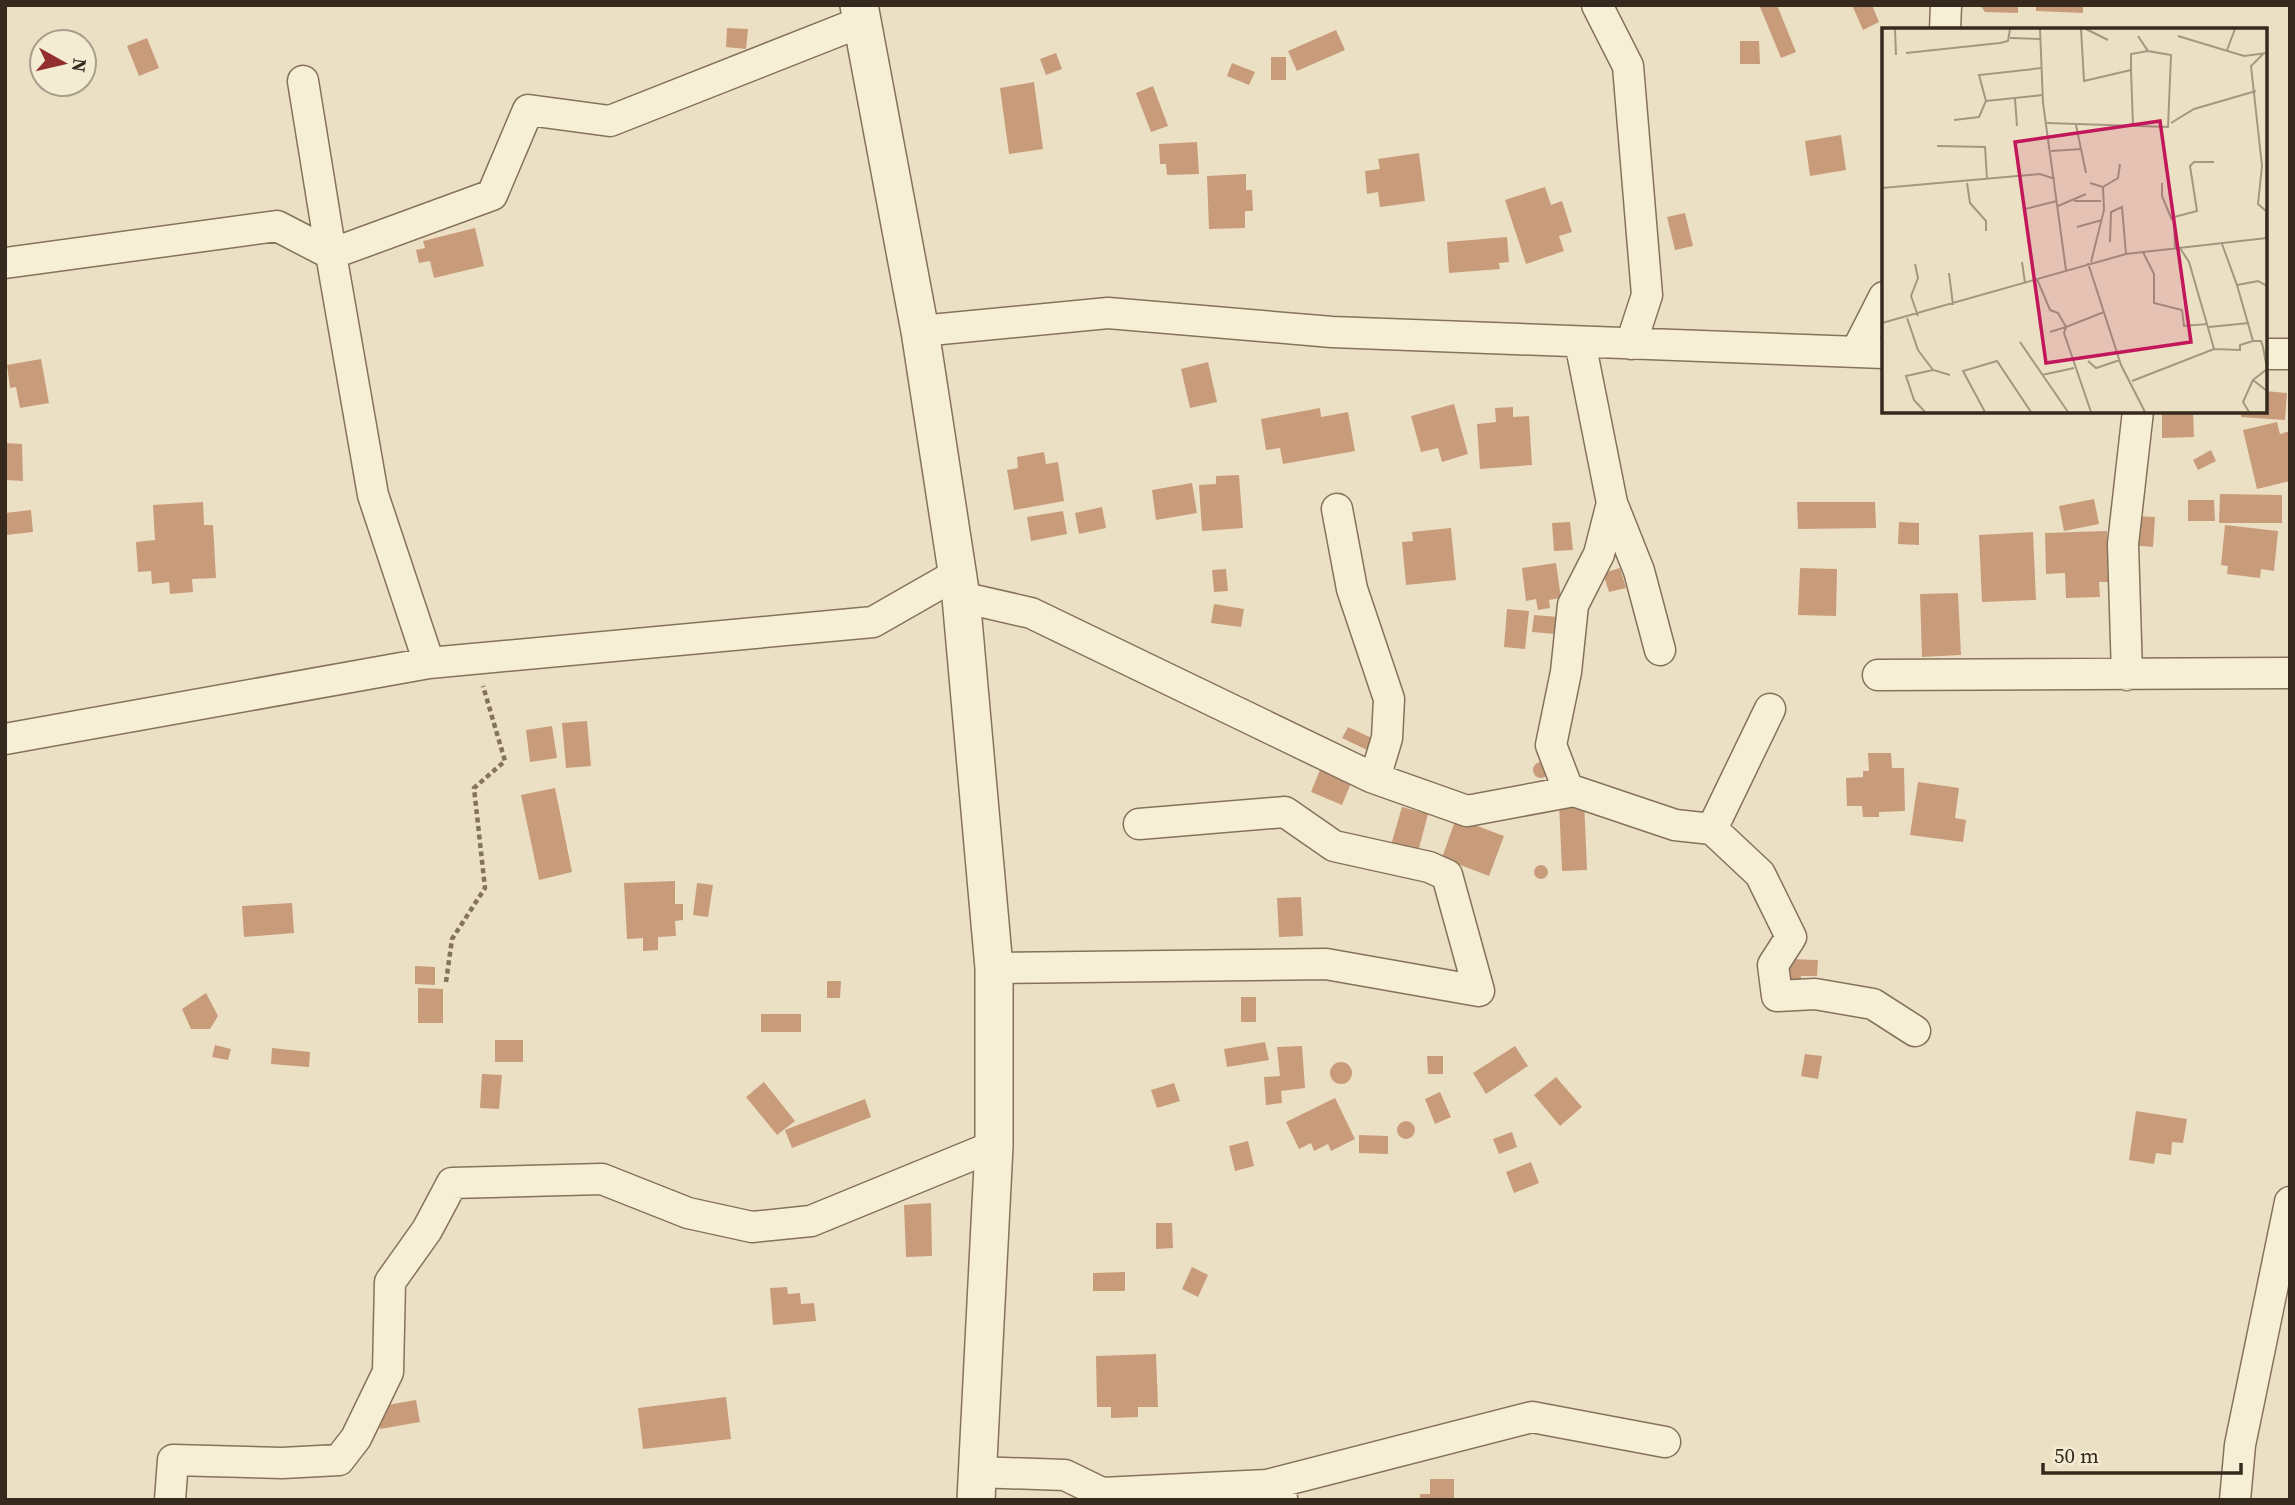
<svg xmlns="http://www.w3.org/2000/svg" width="2295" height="1505" font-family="'Source Serif 4',serif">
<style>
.building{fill:#c89c7b}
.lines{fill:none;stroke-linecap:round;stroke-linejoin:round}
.minor-casing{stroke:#85725b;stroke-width:33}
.tertiary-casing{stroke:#85725b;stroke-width:40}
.path{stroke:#85725b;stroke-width:4.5;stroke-dasharray:5 3.5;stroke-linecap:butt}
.minor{stroke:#f7eed6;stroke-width:30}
.tertiary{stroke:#f7eed6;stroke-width:37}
.inset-road{fill:none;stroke:#a39782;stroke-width:2}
.view{fill:#c2185b;fill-opacity:0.15;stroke:#c2185b;stroke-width:3.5}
.inset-edge{fill:none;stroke:#362a1e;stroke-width:3.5}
</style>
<rect width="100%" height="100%" fill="#ece0c4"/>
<path class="building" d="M 1777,5 L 1796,52 L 1781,58 L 1760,7 Z
M 1852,5 L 1872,5 L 1879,22 L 1863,30 Z
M 1980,5 L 2018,5 L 2018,13 L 1985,12 Z
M 2036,5 L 2083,5 L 2083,13 L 2036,11 Z
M 727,28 L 748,29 L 746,49 L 726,47 Z
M 1336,30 L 1345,50 L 1297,71 L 1288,51 Z
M 147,38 L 159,68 L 139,76 L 127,46 Z
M 1740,41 L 1759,41 L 1760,64 L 1740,64 Z
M 1056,53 L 1062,69 L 1046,75 L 1040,59 Z
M 1271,57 L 1286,57 L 1286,80 L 1271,80 Z
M 1232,63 L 1255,72 L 1249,85 L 1227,76 Z
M 1034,82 L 1043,149 L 1009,154 L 1000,88 Z
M 1153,86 L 1168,126 L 1151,132 L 1136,93 Z
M 1841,135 L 1846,170 L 1810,176 L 1805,141 Z
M 1197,142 L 1199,174 L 1167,175 L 1166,164 L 1160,164 L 1159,144 Z
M 1419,153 L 1425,201 L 1380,207 L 1378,192 L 1367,194 L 1365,171 L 1380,169 L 1378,159 Z
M 1246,174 L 1246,190 L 1252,190 L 1253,211 L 1245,211 L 1245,228 L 1209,229 L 1207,176 Z
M 1545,187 L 1551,205 L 1562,201 L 1572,232 L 1559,236 L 1564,251 L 1526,264 L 1505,200 Z
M 1685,213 L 1693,246 L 1675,250 L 1667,217 Z
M 475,228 L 484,266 L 434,278 L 430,261 L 419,263 L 416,250 L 425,248 L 423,241 Z
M 1507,237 L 1509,262 L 1499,263 L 1500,269 L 1449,273 L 1447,242 Z
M 41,359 L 49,403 L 20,408 L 16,387 L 10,388 L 7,365 Z
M 1208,362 L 1217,402 L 1190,408 L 1181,369 Z
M 2265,391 L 2287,393 L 2285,420 L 2241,417 L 2241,411 L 2265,411 Z
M 1454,404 L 1468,454 L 1442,462 L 1438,448 L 1421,452 L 1411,416 Z
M 1513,407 L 1513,417 L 1529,416 L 1532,465 L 1480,469 L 1477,424 L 1496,422 L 1495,408 Z
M 1320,408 L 1321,417 L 1348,412 L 1355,451 L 1283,464 L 1280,448 L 1266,450 L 1261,419 Z
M 2162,411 L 2193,411 L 2194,437 L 2162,438 Z
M 2277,422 L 2280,434 L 2290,431 L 2290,481 L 2257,489 L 2243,430 Z
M 5,443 L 22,444 L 23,481 L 5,480 Z
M 2211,450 L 2216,461 L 2198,470 L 2193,460 Z
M 1044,452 L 1046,464 L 1058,462 L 1064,501 L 1014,510 L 1007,470 L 1018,468 L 1017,457 Z
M 1239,475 L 1243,528 L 1202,531 L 1199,485 L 1216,484 L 1216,476 Z
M 1192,483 L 1197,513 L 1156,520 L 1152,490 Z
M 2220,494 L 2282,495 L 2282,523 L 2219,523 Z
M 2094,499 L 2099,524 L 2064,531 L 2059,506 Z
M 2188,500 L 2214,500 L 2215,521 L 2188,521 Z
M 203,502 L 204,525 L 213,525 L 216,578 L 192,579 L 193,592 L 170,594 L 169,582 L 152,584 L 151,571 L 138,572 L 136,542 L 155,540 L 153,505 Z
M 1797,502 L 1875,502 L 1876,528 L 1798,529 Z
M 1102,507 L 1106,528 L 1079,534 L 1075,513 Z
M 31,510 L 33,532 L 6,535 L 5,513 Z
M 1063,511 L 1067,534 L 1031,541 L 1027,517 Z
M 2133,516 L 2155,517 L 2153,547 L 2131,545 Z
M 1570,522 L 1573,550 L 1554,551 L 1552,523 Z
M 1899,522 L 1919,523 L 1919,545 L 1898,544 Z
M 2225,525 L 2278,531 L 2274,571 L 2261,569 L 2260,578 L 2227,574 L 2228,566 L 2221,565 Z
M 1451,528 L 1456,580 L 1406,585 L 1402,542 L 1413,541 L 1412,532 Z
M 2107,531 L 2108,582 L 2099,582 L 2100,597 L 2066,598 L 2065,573 L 2046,574 L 2045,533 Z
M 2033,532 L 2036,600 L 1982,602 L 1979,535 Z
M 1556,563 L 1561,598 L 1549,600 L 1550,608 L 1538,610 L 1536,599 L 1526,601 L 1522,568 Z
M 1620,568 L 1626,588 L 1609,592 L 1603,573 Z
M 1800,568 L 1837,569 L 1836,616 L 1798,615 Z
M 1226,569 L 1228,591 L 1214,592 L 1212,570 Z
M 1958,593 L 1961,655 L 1922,657 L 1920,594 Z
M 1214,604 L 1244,609 L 1241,627 L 1211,623 Z
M 1507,609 L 1529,611 L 1525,649 L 1504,647 Z
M 1534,615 L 1558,617 L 1556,634 L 1532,632 Z
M 587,721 L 591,766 L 566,768 L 562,723 Z
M 552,726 L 557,758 L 530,762 L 526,730 Z
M 1348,727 L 1374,739 L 1369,751 L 1342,738 Z
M 1868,753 L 1891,753 L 1892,768 L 1904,768 L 1905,811 L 1879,812 L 1879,817 L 1863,817 L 1862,806 L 1847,806 L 1846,778 L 1863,777 L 1863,771 L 1869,771 Z
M1533 770a8 8 0 1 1 16 0a8 8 0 1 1-16 0Z
M 1320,770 L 1351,783 L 1342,805 L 1311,792 Z
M 1918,782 L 1959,788 L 1955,818 L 1966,820 L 1963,842 L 1910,835 Z
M 555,788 L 572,872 L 539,880 L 521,795 Z
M 1584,800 L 1587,870 L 1562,871 L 1559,802 Z
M 1402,807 L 1428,814 L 1418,852 L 1391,845 Z
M 1456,818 L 1504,836 L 1489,876 L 1442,858 Z
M1534 872a7 7 0 1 1 14 0a7 7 0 1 1-14 0Z
M 675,881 L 675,904 L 683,904 L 683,920 L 675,921 L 676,936 L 658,937 L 658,950 L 643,951 L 643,938 L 627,939 L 624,883 Z
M 697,883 L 713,885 L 708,917 L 693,915 Z
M 1301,897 L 1303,936 L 1279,937 L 1277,898 Z
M 292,903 L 294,933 L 244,937 L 242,906 Z
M 1787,959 L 1818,960 L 1817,976 L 1801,976 L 1801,985 L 1786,984 Z
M 415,966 L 435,967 L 435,985 L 415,984 Z
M 827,981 L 841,981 L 840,998 L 827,998 Z
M 418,988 L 443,989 L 443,1023 L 418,1023 Z
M 206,993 L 218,1016 L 210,1029 L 191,1029 L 182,1009 Z
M 1241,997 L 1256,997 L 1256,1022 L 1241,1022 Z
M 761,1014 L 801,1014 L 801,1032 L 761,1032 Z
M 495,1040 L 523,1040 L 523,1062 L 495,1062 Z
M 1265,1042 L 1269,1060 L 1227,1067 L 1224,1049 Z
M 215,1045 L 231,1049 L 228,1060 L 212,1057 Z
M 1302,1046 L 1305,1088 L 1281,1091 L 1282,1103 L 1266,1105 L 1264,1077 L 1280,1076 L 1277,1047 Z
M 1515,1046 L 1528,1066 L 1486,1094 L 1473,1073 Z
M 272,1048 L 310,1052 L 309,1067 L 271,1064 Z
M 1805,1054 L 1822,1056 L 1818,1079 L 1801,1076 Z
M 1427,1056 L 1443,1056 L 1443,1074 L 1428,1074 Z
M1330 1073a11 11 0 1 1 22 0a11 11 0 1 1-22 0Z
M 482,1074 L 502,1075 L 499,1109 L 480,1108 Z
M 1556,1077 L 1582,1107 L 1560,1126 L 1534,1095 Z
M 764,1082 L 795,1121 L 777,1135 L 746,1097 Z
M 1174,1083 L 1180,1101 L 1157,1108 L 1151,1090 Z
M 1440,1092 L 1451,1117 L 1435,1124 L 1425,1099 Z
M 1335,1098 L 1355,1139 L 1331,1151 L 1328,1144 L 1314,1151 L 1311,1143 L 1299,1149 L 1286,1122 Z
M 865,1099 L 871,1117 L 792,1148 L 785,1130 Z
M 2136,1111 L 2187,1119 L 2183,1143 L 2172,1142 L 2171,1155 L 2156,1153 L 2154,1164 L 2129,1160 Z
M1397 1130a9 9 0 1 1 18 0a9 9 0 1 1-18 0Z
M 1512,1132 L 1517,1147 L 1499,1154 L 1493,1139 Z
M 1359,1135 L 1388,1136 L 1388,1154 L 1359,1153 Z
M 1248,1141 L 1254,1166 L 1235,1171 L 1229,1146 Z
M 1531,1162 L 1539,1183 L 1514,1193 L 1506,1172 Z
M 931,1203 L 932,1256 L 906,1257 L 904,1205 Z
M 1156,1223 L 1172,1223 L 1173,1248 L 1156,1249 Z
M 1192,1267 L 1208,1275 L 1198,1297 L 1182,1289 Z
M 1125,1272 L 1125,1291 L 1093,1291 L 1093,1273 Z
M 787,1287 L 788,1294 L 800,1293 L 801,1304 L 814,1303 L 816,1321 L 773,1325 L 770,1288 Z
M 1156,1354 L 1158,1407 L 1138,1407 L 1138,1417 L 1111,1418 L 1111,1407 L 1097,1407 L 1096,1356 Z
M 726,1397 L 731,1439 L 643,1449 L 638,1408 Z
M 416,1400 L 420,1422 L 380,1429 L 376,1407 Z
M 1430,1479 L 1454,1479 L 1454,1500 L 1420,1500 L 1420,1494 L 1430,1494 Z"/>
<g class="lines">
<defs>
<path id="minor" d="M 1597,5 L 1628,66 L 1647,295 L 1631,344
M 1945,30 L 1946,5
M 303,81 L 331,254 L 492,195 L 528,110 L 610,121 L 861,22
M 5,263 L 277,226 L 331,254 L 373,495 L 429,663
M 920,331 L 1108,313 L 1332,332 L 1884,353
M 1580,342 L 1612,503 L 1639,571 L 1660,650
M 1856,352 L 1884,297
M 2265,354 L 2290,354
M 1337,509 L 1352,589 L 1389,699 L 1387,738 L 1375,778
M 961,597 L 1031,613 L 1371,777 L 1467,811 L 1574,791 L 1675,825 L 1712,829 L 1770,709
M 1878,675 L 2290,673
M 2127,675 L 2123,544 L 2138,411
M 5,739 L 429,663 L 873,622 L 957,574
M 1569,792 L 1551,745 L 1566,672 L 1573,605 L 1599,554 L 1612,503
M 1712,829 L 1760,874 L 1791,937 L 1773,965 L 1777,996 L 1815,994 L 1873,1004 L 1915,1031
M 994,968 L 1326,964 L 1479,991 L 1447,875 L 1429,867 L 1334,846 L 1285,812 L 1139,824
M 976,1472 L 1065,1475 L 1102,1493 L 1267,1485 L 1282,1498
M 1267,1485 L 1532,1417 L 1665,1442
M 170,1500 L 173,1460 L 282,1463 L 339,1460 L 356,1438 L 388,1372 L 390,1282 L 427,1230 L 452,1183 L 602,1179 L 688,1213 L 752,1227 L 811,1221 L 994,1146
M 2235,1500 L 2240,1445 L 2290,1202"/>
<path id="tertiary" d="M 859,5 L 920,331 L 961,597 L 994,968 L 994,1146 L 976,1500"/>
</defs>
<use href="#minor" class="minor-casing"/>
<use href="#tertiary" class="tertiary-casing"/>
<path class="path" d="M 446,982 L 452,939 L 485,888 L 474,788 L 505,761 L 483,686"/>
<use href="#minor" class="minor"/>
<use href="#tertiary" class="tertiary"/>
</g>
<g transform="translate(1882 28)">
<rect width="385" height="385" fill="#ece0c4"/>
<path class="inset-road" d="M 13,1 L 14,27M 158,1 L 161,75 L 184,242M 199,1 L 202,53 L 249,42 L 251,98M 204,1 L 226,12M 296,8 L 362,28 L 385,25M 128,10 L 159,11M 345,22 L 353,1M 24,25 L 118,15 L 126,13 L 128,1M 381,26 L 369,38 L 380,138 L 376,176 L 384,183 L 384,211M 249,42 L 249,26 L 266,23M 133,71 L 135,98M 104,73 L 161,67M 72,92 L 97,89 L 104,73 L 97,47 L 160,40M 165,95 L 286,99 L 289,27 L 266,23 L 256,8M 289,95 L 312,81 L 374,63M 194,97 L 204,145M 55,118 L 103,119 L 105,151M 169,123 L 200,121M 85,155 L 88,175 L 104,193 L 104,203M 208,155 L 221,159 L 222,182 L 209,234M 280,155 L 280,168 L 290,192M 221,159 L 236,150 L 238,136M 0,160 L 158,146 L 173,151M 192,173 L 219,173M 176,178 L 204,166M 143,181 L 175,173M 195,199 L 220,192M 228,214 L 229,184 L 240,179 L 244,226M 340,216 L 355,257 L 376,253 L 385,258M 298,220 L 307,234 L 325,296M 293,221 L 292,189 L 315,183 L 308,138 L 312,134 L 332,134M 261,224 L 272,246 L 272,275 L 300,282 L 302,298 L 325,296 L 332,321M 140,234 L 143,255M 206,235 L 239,337 L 263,384M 33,236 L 36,250 L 29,268 L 36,288M 67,245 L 71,277M 155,251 L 168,282 L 176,285 L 184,299 L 168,304M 355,257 L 371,313 L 379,313 L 381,319 L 385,341 L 371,352 L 385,363M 25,290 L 36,322 L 51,342 L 68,347M 0,295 L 244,226 L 385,210M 327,299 L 367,295M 138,314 L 186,384M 206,333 L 214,340 L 238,332M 160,347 L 192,340M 250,353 L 332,321 L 358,322 L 358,317 L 371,313M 43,384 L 32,372 L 24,348 L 51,342M 103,384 L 81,343 L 115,333 L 149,384M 209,384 L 182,305 L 184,299 L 222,284M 367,384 L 361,374 L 371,352"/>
<path class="view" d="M 278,93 L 309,314 L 164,335 L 133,114 Z"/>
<rect width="385" height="385" class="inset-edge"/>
</g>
<rect width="2295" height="1505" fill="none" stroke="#362a1e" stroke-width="14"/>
<g transform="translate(63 63) rotate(98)"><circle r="33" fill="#f4ebd3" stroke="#a89e8b" stroke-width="2"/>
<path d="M0-5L12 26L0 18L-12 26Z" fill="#922e2e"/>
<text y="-10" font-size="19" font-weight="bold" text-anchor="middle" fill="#362a1e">N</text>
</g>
<path d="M2043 1463v10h198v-10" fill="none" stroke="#362a1e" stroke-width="3.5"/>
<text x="2054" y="1463" font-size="21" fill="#362a1e" stroke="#f4ebd3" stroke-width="5" paint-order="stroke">50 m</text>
</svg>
